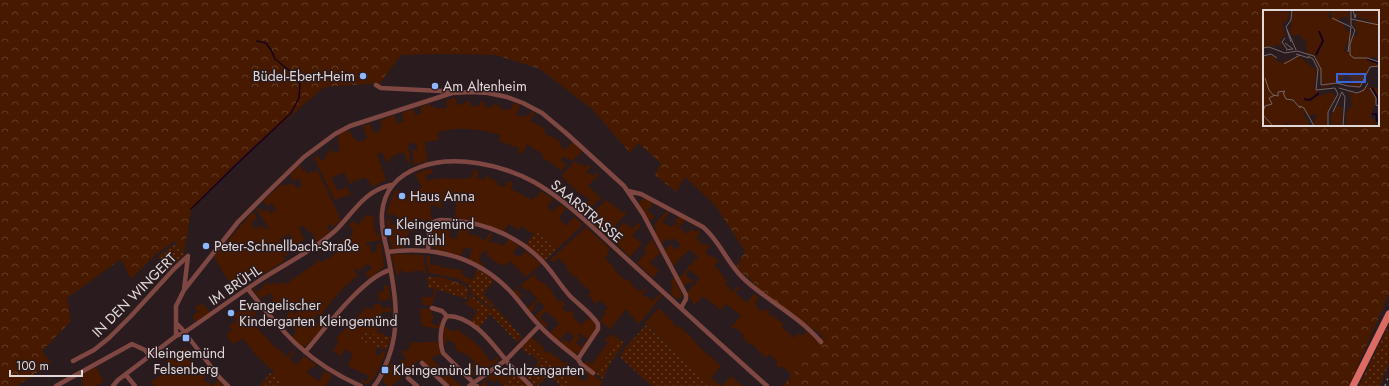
<svg xmlns="http://www.w3.org/2000/svg" width="1389" height="386" font-family="Jost,sans-serif">
<style>
.grass{fill:url(#grass-dots)}
.forest{fill:url(#forest-crowns);fill-rule:evenodd}
.garden{fill:#471a00}
.lines{fill:none;stroke-linecap:round;stroke-linejoin:round}
.stream{stroke:#19001e;stroke-width:1.5}
.minor{stroke:#7e4742;stroke-width:4.5}
.primary{stroke:#dc6b63;stroke-width:7}
.rail{stroke:#867b7d;stroke-width:1.5;stroke-dasharray:2 4;stroke-linecap:butt}
.poi-dot{fill:#8eb8fd;stroke:#291b1e;stroke-width:1.5}
.labels{text-anchor:middle;dominant-baseline:central;stroke-width:3;stroke-linejoin:round;paint-order:stroke}
.poi-label{font-size:14px;fill:#e0d7d8;stroke:#291b1e;text-anchor:start}
.street-label{font-size:14px;fill:#e0d7d8;stroke:#291b1e}
.inset-river{fill:none;stroke:#19001e;stroke-width:2}
.inset-road{fill:none;stroke:#726668;stroke-width:1}
.view{fill:#3a63d8;fill-opacity:0.15;stroke:#3a63d8;stroke-width:2}
.inset-edge{fill:none;stroke:#e0d7d8;stroke-width:2}
</style>
<defs>
<pattern id="grass-dots" width="8" height="8" patternUnits="userSpaceOnUse"><rect width="8" height="8" fill="#471a00"/><path d="M2 2h.1M6 6h.1" fill="none" stroke="#613b24" stroke-width="1.8" stroke-linecap="round"/></pattern>
<pattern id="forest-crowns" width="20" height="18" patternUnits="userSpaceOnUse"><rect width="20" height="18" fill="#471a00"/><path d="M2 6a3 3 0 1 1 6 0M12 15a3 3 0 1 1 6 0" fill="none" stroke="#613b24"/></pattern>
</defs>
<rect width="100%" height="100%" fill="#291b1e"/>
<path class="grass" d="M 536,231 L 556,250 L 544,261 L 526,245 Z
M 176,244 L 184,255 L 168,270 L 158,256 Z
M 478,269 L 494,280 L 483,294 L 495,306 L 492,307 L 471,293 L 471,289 L 469,286 Z
M 427,277 L 432,277 L 434,281 L 460,290 L 462,290 L 464,285 L 469,290 L 466,299 L 437,289 L 428,288 Z
M 470,295 L 490,308 L 496,308 L 522,337 L 517,342 L 490,314 L 479,328 L 471,322 L 480,306 L 468,300 Z
M 1389,324 L 1389,363 L 1380,386 L 1359,386 Z
M 646,325 L 711,386 L 652,386 L 620,357 L 625,348 Z
M 363,332 L 391,337 L 386,350 L 360,341 Z
M 619,339 L 624,343 L 609,365 L 603,379 L 595,373 Z
M 527,341 L 542,358 L 543,357 L 571,381 L 568,386 L 559,386 L 560,385 L 549,374 L 538,386 L 536,386 L 526,377 L 539,362 L 531,353 L 529,356 L 521,347 Z
M 514,372 L 529,386 L 503,386 L 501,384 Z
M 270,373 L 283,383 L 281,386 L 260,386 Z"/>
<path class="forest" d="M 0,0 L 1389,0 L 1389,294 L 1349,386 L 783,386 L 823,336 L 826,340 L 827,339 L 760,290 L 752,281 L 736,268 L 745,251 L 715,205 L 685,177 L 676,192 L 655,175 L 661,163 L 638,143 L 630,153 L 592,109 L 540,69 L 496,55 L 441,54 L 401,55 L 380,83 L 324,87 L 233,166 L 191,211 L 184,254 L 175,241 L 157,253 L 131,279 L 121,259 L 67,298 L 71,321 L 42,351 L 51,363 L 17,386 L 0,386 ZM 1264,11 L 1378,11 L 1378,125 L 1264,125 Z
M 432,277 L 442,277 L 464,285 L 462,290 L 460,290 L 434,281 Z"/>
<path class="garden" d="M 456,98 L 457,105 L 464,104 L 465,102 L 470,101 L 470,106 L 479,106 L 480,102 L 484,102 L 484,106 L 492,108 L 493,104 L 499,105 L 499,107 L 502,108 L 502,110 L 505,111 L 506,109 L 511,109 L 514,103 L 520,105 L 516,115 L 523,117 L 526,115 L 529,116 L 531,111 L 535,113 L 530,121 L 542,127 L 546,131 L 544,133 C 549,137 555,137 560,141 L 559,142 L 561,145 L 560,146 L 565,150 L 572,142 L 582,151 L 572,161 L 569,158 L 568,160 L 564,156 L 561,160 L 566,165 L 561,171 L 552,163 L 541,157 L 544,155 L 527,144 L 522,154 L 518,152 L 519,148 L 499,141 L 501,135 C 480,129 459,126 438,132 L 439,140 L 425,142 L 427,161 L 414,165 L 412,150 L 417,150 L 416,146 L 418,145 L 416,145 L 415,143 L 408,144 L 410,163 L 408,164 L 404,153 L 399,153 L 390,158 L 390,160 L 386,162 L 382,152 L 377,154 L 386,180 L 372,187 L 368,179 L 366,179 L 365,177 L 359,180 L 356,180 L 350,184 L 344,172 L 333,177 L 332,180 L 338,191 L 347,187 L 351,195 L 349,196 L 348,195 L 335,200 L 314,158 L 317,155 L 321,160 L 325,160 L 325,157 L 328,153 L 328,151 L 332,150 L 333,153 L 340,151 L 338,142 L 339,140 L 338,135 L 349,130 L 353,138 L 359,142 L 367,139 L 363,126 L 370,124 L 373,133 L 379,132 L 380,128 L 382,127 L 381,120 L 394,115 L 397,124 L 404,121 L 402,113 L 413,109 L 415,115 L 422,113 L 420,107 L 430,104 L 431,107 L 435,107 L 436,109 L 447,108 L 446,100 Z
M 575,161 L 579,165 L 581,164 L 584,167 L 588,164 L 591,167 L 586,172 L 588,174 L 590,173 L 593,176 L 597,172 L 599,174 L 588,186 L 601,198 L 583,215 L 575,208 L 579,203 L 582,206 L 586,201 L 588,202 L 590,200 L 583,194 L 581,195 L 561,176 Z
M 300,165 L 303,171 L 305,170 L 307,174 L 317,170 L 328,192 L 341,220 L 333,227 L 330,224 L 327,227 L 330,231 L 317,242 L 311,231 L 308,232 L 304,225 L 299,228 L 304,240 L 295,245 L 289,234 L 280,239 L 288,255 L 286,257 L 283,254 L 282,255 L 285,260 L 261,276 L 255,268 L 243,276 L 237,282 L 234,282 L 231,285 L 214,257 L 234,233 L 253,212 L 257,217 L 251,223 L 254,229 L 258,227 L 260,228 L 263,225 L 266,230 L 269,228 L 256,209 L 259,208 L 262,212 L 268,209 L 271,214 L 276,210 L 272,203 L 267,206 L 263,201 L 283,183 L 284,186 L 292,183 L 297,188 L 302,186 L 299,178 L 293,181 L 290,175 Z
M 430,168 L 433,173 L 424,176 L 424,177 L 426,177 L 428,181 C 443,175 461,182 472,177 L 474,169 L 478,172 L 477,178 L 485,180 L 486,175 L 488,176 L 490,179 L 498,181 L 497,185 L 505,187 L 508,181 L 513,183 L 511,189 L 532,200 L 535,196 L 537,197 L 541,191 L 553,199 L 547,206 L 553,212 L 560,204 L 566,209 L 559,218 L 566,226 L 574,217 L 583,224 L 556,250 L 536,231 L 533,234 L 522,226 L 519,230 L 508,224 L 504,232 L 466,220 L 455,218 L 456,200 L 441,200 L 442,209 L 438,208 L 437,205 L 431,205 L 430,210 L 432,220 L 430,222 L 427,219 L 424,222 L 421,222 L 421,219 L 416,219 L 415,231 L 409,231 L 408,236 L 404,237 L 404,239 L 395,240 L 396,246 L 404,246 L 403,248 L 392,249 L 386,220 L 390,219 L 391,225 L 398,224 L 397,216 L 395,216 L 394,214 L 386,215 L 393,194 L 396,189 L 400,192 L 397,197 L 405,201 L 409,194 L 422,187 L 415,174 Z
M 644,198 L 652,202 L 651,207 L 647,210 L 655,217 L 649,221 L 639,203 Z
M 606,200 L 623,213 L 626,211 L 627,213 L 611,230 L 609,228 L 606,231 L 608,233 L 606,235 L 587,218 Z
M 667,211 L 670,212 L 662,222 L 665,225 L 667,224 L 671,227 L 674,224 L 675,226 L 677,224 L 675,221 L 679,216 L 685,220 L 679,227 L 687,234 L 691,229 L 696,232 L 698,230 L 700,232 L 696,237 L 702,245 L 705,243 L 710,246 L 705,252 L 710,257 L 714,257 L 718,261 L 714,266 C 720,269 722,276 727,281 L 725,284 L 731,289 L 730,290 L 732,292 L 738,286 L 739,289 L 735,293 L 747,303 L 754,294 L 759,297 L 756,300 L 757,301 L 755,304 L 759,309 L 758,310 L 760,311 L 761,310 L 763,311 L 765,309 L 767,310 L 768,309 L 770,311 L 767,314 L 770,316 L 771,314 L 784,325 L 782,327 L 794,338 L 799,333 L 803,336 L 807,331 L 819,342 L 792,375 L 782,366 L 780,369 L 776,365 L 778,362 L 769,354 L 766,358 L 752,344 L 751,345 L 743,338 L 744,335 L 735,327 L 732,329 L 730,328 L 741,316 L 726,304 L 720,310 L 704,296 L 694,305 L 687,293 L 700,278 L 690,270 L 685,275 L 694,282 L 687,283 L 684,286 L 679,278 L 698,257 L 689,249 L 673,266 L 665,250 L 670,244 L 675,250 L 681,245 L 674,238 L 670,241 L 667,238 L 662,244 L 654,232 L 657,229 L 654,226 L 658,220 Z
M 366,215 L 373,216 L 375,232 L 379,233 L 375,233 L 376,235 L 380,235 L 381,240 L 366,243 L 366,246 L 370,245 L 371,253 L 377,252 L 377,244 L 381,243 L 384,267 L 370,278 L 365,274 L 372,268 L 368,263 L 359,271 L 356,268 L 354,270 L 358,275 L 345,286 L 323,311 L 324,313 L 321,317 L 317,314 L 313,320 L 321,326 L 325,321 L 326,324 L 306,346 L 302,347 L 292,337 L 296,331 L 290,324 L 291,321 L 286,316 L 290,311 L 295,314 L 298,310 L 287,301 L 273,315 L 271,313 L 280,306 L 278,304 L 276,305 L 274,303 L 269,307 L 268,304 L 274,299 L 270,293 L 260,299 L 253,290 L 253,287 L 257,292 L 261,290 L 261,288 L 265,285 L 264,284 L 266,282 L 269,285 L 274,282 L 276,285 L 283,282 L 286,284 L 318,262 L 316,260 L 318,259 L 321,262 L 331,257 L 343,247 L 340,242 L 345,238 L 347,240 L 354,232 L 349,225 L 353,221 L 358,225 Z
M 624,222 L 632,229 L 638,223 L 641,226 L 632,235 L 642,244 L 630,257 L 610,237 Z
M 435,223 L 451,223 L 449,237 L 457,239 L 460,224 L 470,225 L 468,234 L 479,236 L 479,238 L 485,240 L 490,232 L 492,234 L 489,242 L 492,243 L 493,242 L 504,246 L 508,239 L 517,244 L 517,246 L 518,247 L 513,253 L 517,257 L 518,256 L 520,257 L 526,251 L 541,264 L 526,277 L 510,261 L 506,265 L 504,264 L 502,266 L 486,255 L 488,252 L 485,251 L 482,253 L 479,260 L 484,265 L 483,266 L 469,259 L 472,247 L 470,247 L 469,249 L 464,248 L 461,256 L 436,250 L 431,245 C 431,238 429,228 435,223 Z
M 586,227 L 610,249 L 607,252 L 608,254 L 605,258 L 614,268 L 615,271 L 626,281 L 628,279 L 631,282 L 630,283 L 640,292 L 644,288 L 646,290 L 642,295 L 645,297 L 647,295 L 652,301 L 660,294 L 662,295 L 639,324 L 626,309 L 610,329 L 600,321 L 605,313 L 604,312 L 608,307 L 600,300 L 596,304 L 589,296 L 588,295 L 591,292 L 577,279 L 578,278 L 572,275 L 565,267 L 567,265 L 563,263 L 559,258 L 553,262 L 550,260 Z
M 652,239 L 660,253 L 652,261 L 649,262 L 659,271 L 653,278 L 637,263 L 647,252 L 644,249 Z
M 395,254 L 423,255 L 426,273 L 423,274 L 423,270 L 403,273 L 403,270 L 399,271 L 399,274 L 396,275 L 392,256 Z
M 426,256 L 430,256 L 430,265 L 440,265 L 440,267 L 462,270 L 463,271 L 461,274 L 472,280 L 469,285 L 456,278 L 429,273 Z
M 534,274 L 536,276 L 535,277 C 538,280 540,281 544,283 C 547,286 550,290 554,293 L 553,295 L 559,302 L 562,300 L 565,305 L 562,308 L 567,313 L 571,310 L 574,314 L 572,316 L 581,325 L 589,318 L 595,323 L 596,328 L 588,340 L 580,333 L 578,336 L 580,337 L 576,343 L 581,347 L 585,342 L 587,343 C 576,360 574,354 561,342 L 564,339 L 569,343 L 574,337 L 568,331 L 559,341 L 550,333 L 559,323 L 546,311 L 540,317 L 548,325 L 546,328 L 535,316 L 545,307 L 539,301 L 534,306 L 534,310 L 531,312 L 528,308 L 538,299 L 528,289 L 526,291 L 522,286 L 517,290 L 522,296 L 519,299 L 513,292 Z
M 674,278 L 682,295 L 681,298 L 675,298 L 670,292 L 673,288 L 672,286 L 673,284 L 670,282 Z
M 388,285 L 391,299 L 376,301 L 379,298 L 378,292 L 384,291 L 384,286 Z
M 434,289 L 437,289 L 432,305 C 425,307 421,304 422,297 L 433,297 Z
M 468,300 L 480,306 L 477,311 L 466,304 Z
M 253,302 L 256,305 L 252,309 L 256,314 L 253,317 L 261,326 L 257,328 L 277,349 L 279,349 L 287,357 L 293,350 L 294,353 L 289,358 L 297,365 L 304,356 L 316,365 L 313,368 L 311,367 L 307,373 L 319,381 L 325,371 L 332,375 L 326,386 L 281,386 L 283,383 L 272,375 L 274,372 L 255,354 L 243,338 L 233,344 L 226,335 L 232,330 L 229,326 L 237,320 L 233,315 Z
M 202,304 L 203,304 L 210,312 L 196,322 L 192,317 L 198,311 L 194,307 Z
M 375,304 L 381,304 L 382,308 L 391,308 L 391,312 L 382,312 L 382,325 L 378,325 L 377,332 L 385,334 L 384,336 L 363,332 L 360,340 L 377,347 L 375,354 L 380,356 L 382,351 L 386,352 C 382,361 376,381 366,384 L 360,381 L 361,379 L 366,382 L 369,376 L 348,366 L 353,354 L 345,349 L 341,356 L 333,351 L 339,341 L 336,338 L 367,307 L 372,310 Z
M 659,308 L 673,322 L 673,323 L 677,327 L 680,327 L 691,337 L 699,347 L 721,366 L 711,377 L 720,386 L 711,386 L 645,323 Z
M 420,309 L 432,309 L 431,315 L 434,316 L 431,323 L 438,326 L 439,323 L 440,324 L 440,329 L 422,326 Z
M 444,327 L 455,332 L 457,329 L 480,347 L 491,362 L 498,356 L 498,361 L 488,368 L 486,366 L 483,369 L 477,364 L 472,369 L 474,371 L 473,373 L 476,376 L 473,376 L 467,371 L 475,362 L 464,352 L 463,354 L 454,348 L 456,344 L 447,339 L 445,342 L 446,343 L 443,346 Z
M 611,334 L 619,339 L 595,373 L 584,364 L 586,361 L 592,364 L 608,343 L 605,340 L 607,337 L 609,338 Z
M 531,337 L 544,348 L 543,350 L 546,353 L 549,351 L 553,356 L 555,355 L 565,364 L 567,362 L 569,364 L 567,367 L 584,382 L 589,376 L 585,373 L 587,371 L 602,381 L 601,386 L 567,386 L 571,381 L 543,357 L 542,358 L 527,341 Z
M 411,342 L 420,343 L 421,342 L 438,342 L 439,350 L 441,354 L 432,357 L 432,359 L 461,386 L 450,386 L 420,359 L 392,386 L 388,386 L 384,383 L 383,379 L 391,363 L 395,364 L 392,372 L 398,375 L 401,367 L 400,366 L 401,360 L 405,361 L 406,356 L 402,355 L 403,350 L 408,351 Z
M 186,347 L 189,353 L 186,355 L 192,363 L 191,364 L 195,366 L 192,369 L 197,376 L 205,371 L 206,372 L 203,375 L 205,377 L 203,379 L 208,383 L 209,383 L 212,386 L 218,380 L 224,386 L 154,386 L 151,382 L 161,375 L 158,371 L 162,367 L 166,372 L 171,368 L 166,361 L 172,357 L 176,362 L 180,358 L 177,352 Z
M 96,367 L 104,382 L 96,386 L 82,386 L 83,385 L 81,380 L 83,379 L 82,375 Z
M 502,367 L 504,369 L 501,372 L 505,377 L 507,376 L 508,378 L 501,384 L 497,379 L 493,383 L 489,378 L 485,382 L 487,386 L 481,386 L 483,381 Z
M 731,376 L 741,385 L 743,386 L 722,386 Z"/>
<g class="lines">
<path class="stream" d="M 242,159 L 291,113 L 299,98 L 300,84 L 295,75 L 275,59 L 271,50 L 266,43 L 257,41
M 191,209 L 242,159"/>
<path class="minor" d="M 376,85 L 381,88 L 441,91 L 452,93
M 628,191 L 641,194 L 703,227 C 720,241 727,263 743,278 C 767,301 798,315 821,342
M 428,251 L 430,224 C 438,218 447,220 456,221 C 485,223 518,237 539,258 C 551,269 559,284 570,296 C 579,305 591,313 598,324 L 598,329 L 578,359
M 387,252 C 434,246 476,256 509,290 C 520,301 528,314 539,325 C 550,338 565,348 578,359 L 581,364 L 593,373
M 248,289 C 283,333 308,363 361,386
M 184,290 L 238,222 L 270,190 L 304,157 L 335,134 L 350,126 L 452,93 L 472,92 L 488,93 L 507,97 L 523,103 L 542,113 L 566,133 L 624,186 L 643,214 L 686,295 L 686,299 L 681,308
M 432,308 L 442,311 L 447,316
M 177,324 L 182,329 L 219,377 L 228,386
M 176,336 L 176,306 L 184,290 L 188,256
M 305,352 C 324,330 363,277 390,270
M 73,361 L 94,350 L 109,338 L 131,316 L 174,269 L 188,256
M 422,363 L 447,386
M 126,375 L 135,386
M 408,378 L 417,386
M 56,386 L 132,344 L 145,350 L 150,356
M 113,386 L 118,380 L 176,336 L 185,332 C 212,314 238,294 265,277 C 289,262 315,249 336,230 C 354,212 364,191 391,185
M 374,386 C 381,379 384,368 388,359 C 402,323 394,287 387,250 C 384,238 381,226 382,213 C 384,189 398,175 420,167 C 455,154 503,165 534,182 C 569,202 598,233 627,259 C 674,302 720,344 767,386
M 469,386 L 506,360 L 539,326
M 477,386 L 443,353 C 439,343 440,324 447,316 C 475,316 494,346 509,364 C 516,372 524,379 531,386"/>
<path class="primary" d="M 1353,386 L 1389,314"/>
<path class="rail" d="M 1385,386 L 1389,375"/>
</g>
<g class="poi-dot">
<circle cx="363" cy="76" r="4"/>
<circle cx="435" cy="86" r="4"/>
<circle cx="402" cy="196" r="4"/>
<rect x="384" y="228" width="8" height="8" rx="2"/>
<circle cx="206" cy="246" r="4"/>
<circle cx="231" cy="313" r="4"/>
<rect x="182" y="334" width="8" height="8" rx="2"/>
<rect x="381" y="366" width="8" height="8" rx="2"/>
</g>
<g class="labels">
<g class="poi-label">
<text x="355" y="76" text-anchor="end">Büdel-Ebert-Heim</text>
<text x="443" y="86">Am Altenheim</text>
<text x="410" y="196">Haus Anna</text>
<text x="396" y="224">Kleingemünd<tspan x="396" dy="16">Im Brühl</tspan></text>
<text x="214" y="246">Peter-Schnellbach-Straße</text>
<text x="239" y="305">Evangelischer<tspan x="239" dy="16">Kindergarten Kleingemünd</tspan></text>
<text x="186" y="353" text-anchor="middle">Kleingemünd<tspan x="186" dy="16">Felsenberg</tspan></text>
<text x="393" y="370">Kleingemünd Im Schulzengarten</text>
</g>
<g class="street-label">
<text transform="translate(587 211) rotate(40)">SAARSTRASSE</text>
<text transform="translate(235 285) rotate(-34)">IM BRÜHL</text>
<text transform="translate(134 295) rotate(-45)">IN DEN WINGERT</text>
</g>
</g>
<g transform="translate(1263 10)">
<rect width="116" height="116" fill="#291b1e"/>
<path d="M 40,104 L 46,112 L 46,116 L 38,116 L 32,108 L 31,106 Z" fill="#471a00"/>
<path d="M 0,0 L 27,2 L 23,13 L 19,11 L 22,26 L 17,30 L 19,33 L 17,36 L 14,33 L 15,35 L 0,38 ZM 30,0 L 67,0 L 65,7 L 69,8 L 68,0 L 85,0 L 87,7 L 86,13 L 84,6 L 75,9 L 83,19 L 82,22 L 85,20 L 88,24 L 81,40 L 85,44 L 89,27 L 95,24 L 91,12 L 96,9 L 110,14 L 103,9 L 96,8 L 91,0 L 116,0 L 116,50 L 113,47 L 105,48 L 108,53 L 115,52 L 113,53 L 116,56 L 107,56 L 101,72 L 96,78 L 90,77 L 87,74 L 91,71 L 83,65 L 74,73 L 57,79 L 62,74 L 59,73 L 53,45 L 45,44 L 42,32 L 44,29 L 39,30 L 37,24 L 30,26 L 27,23 ZM 5,46 L 11,46 L 13,51 L 20,53 L 23,48 L 24,51 L 36,46 L 51,59 L 54,57 L 51,78 L 57,83 L 52,87 L 70,82 L 72,88 L 66,98 L 64,116 L 51,116 L 50,112 L 55,105 L 48,104 L 46,106 L 43,103 L 31,106 L 38,116 L 26,116 L 24,112 L 21,116 L 0,116 L 0,48 ZM 103,77 L 116,78 L 114,79 L 116,81 L 116,95 L 115,96 L 114,87 L 107,108 L 113,110 L 111,113 L 116,116 L 83,116 L 83,103 L 89,96 L 87,84 L 83,81 L 93,84 ZM 74,96 L 79,97 L 79,116 L 68,116 L 68,106 Z" fill="#471a00"/>
<path class="inset-river" d="M 53,45 L 60,31 L 56,21M 104,49 L 116,53M 109,78 L 115,88 L 115,94M 41,89 L 47,90 L 56,83M 109,104 L 113,104 L 114,112"/>
<path class="inset-road" d="M 29,0 L 28,10 L 23,17 L 33,40M 88,0 L 88,15 L 92,20 L 87,34 L 87,45 L 91,48 L 104,48 L 116,52M 90,0 L 92,8 L 93,4M 69,8 L 88,17M 88,9 L 116,15M 24,20 L 28,32M 22,28 L 19,32 L 24,39M 22,33 L 30,39 L 23,40M 0,38 L 6,37 L 22,43 L 34,41 L 51,46 L 58,59 L 58,75 L 74,73 L 85,76M 85,42 L 88,17M 33,44 L 46,48M 0,46 L 8,44 L 14,48M 45,46 L 50,49 L 55,59 L 53,80 L 72,78M 21,54 L 37,45M 2,68 L 6,80 L 11,86M 85,76 L 97,77 L 107,57 L 116,56M 76,78 L 94,83 L 101,80 L 105,73M 107,78 L 113,88 L 113,95 L 116,96M 22,82 L 20,83 L 23,89 L 30,90 L 37,98 L 37,96 L 41,98 L 51,116M 79,82 L 82,87 L 80,116M 11,85 L 15,86 L 15,82 L 22,81M 0,101 L 2,96 L 9,94 L 6,88 L 12,85M 70,102 L 79,82M 0,105 L 10,116M 65,116 L 65,102 L 75,84 L 72,78"/>
<path class="view" d="M 74,64 L 102,64 L 102,72 L 74,72 Z"/>
<rect width="116" height="116" class="inset-edge"/>
</g>
<path d="M10 370v6h72v-6" fill="none" stroke="#e0d7d8" stroke-width="2"/>
<text x="16" y="370" font-size="12" fill="#e0d7d8" stroke="#291b1e" stroke-width="3" paint-order="stroke">100 m</text>
</svg>
